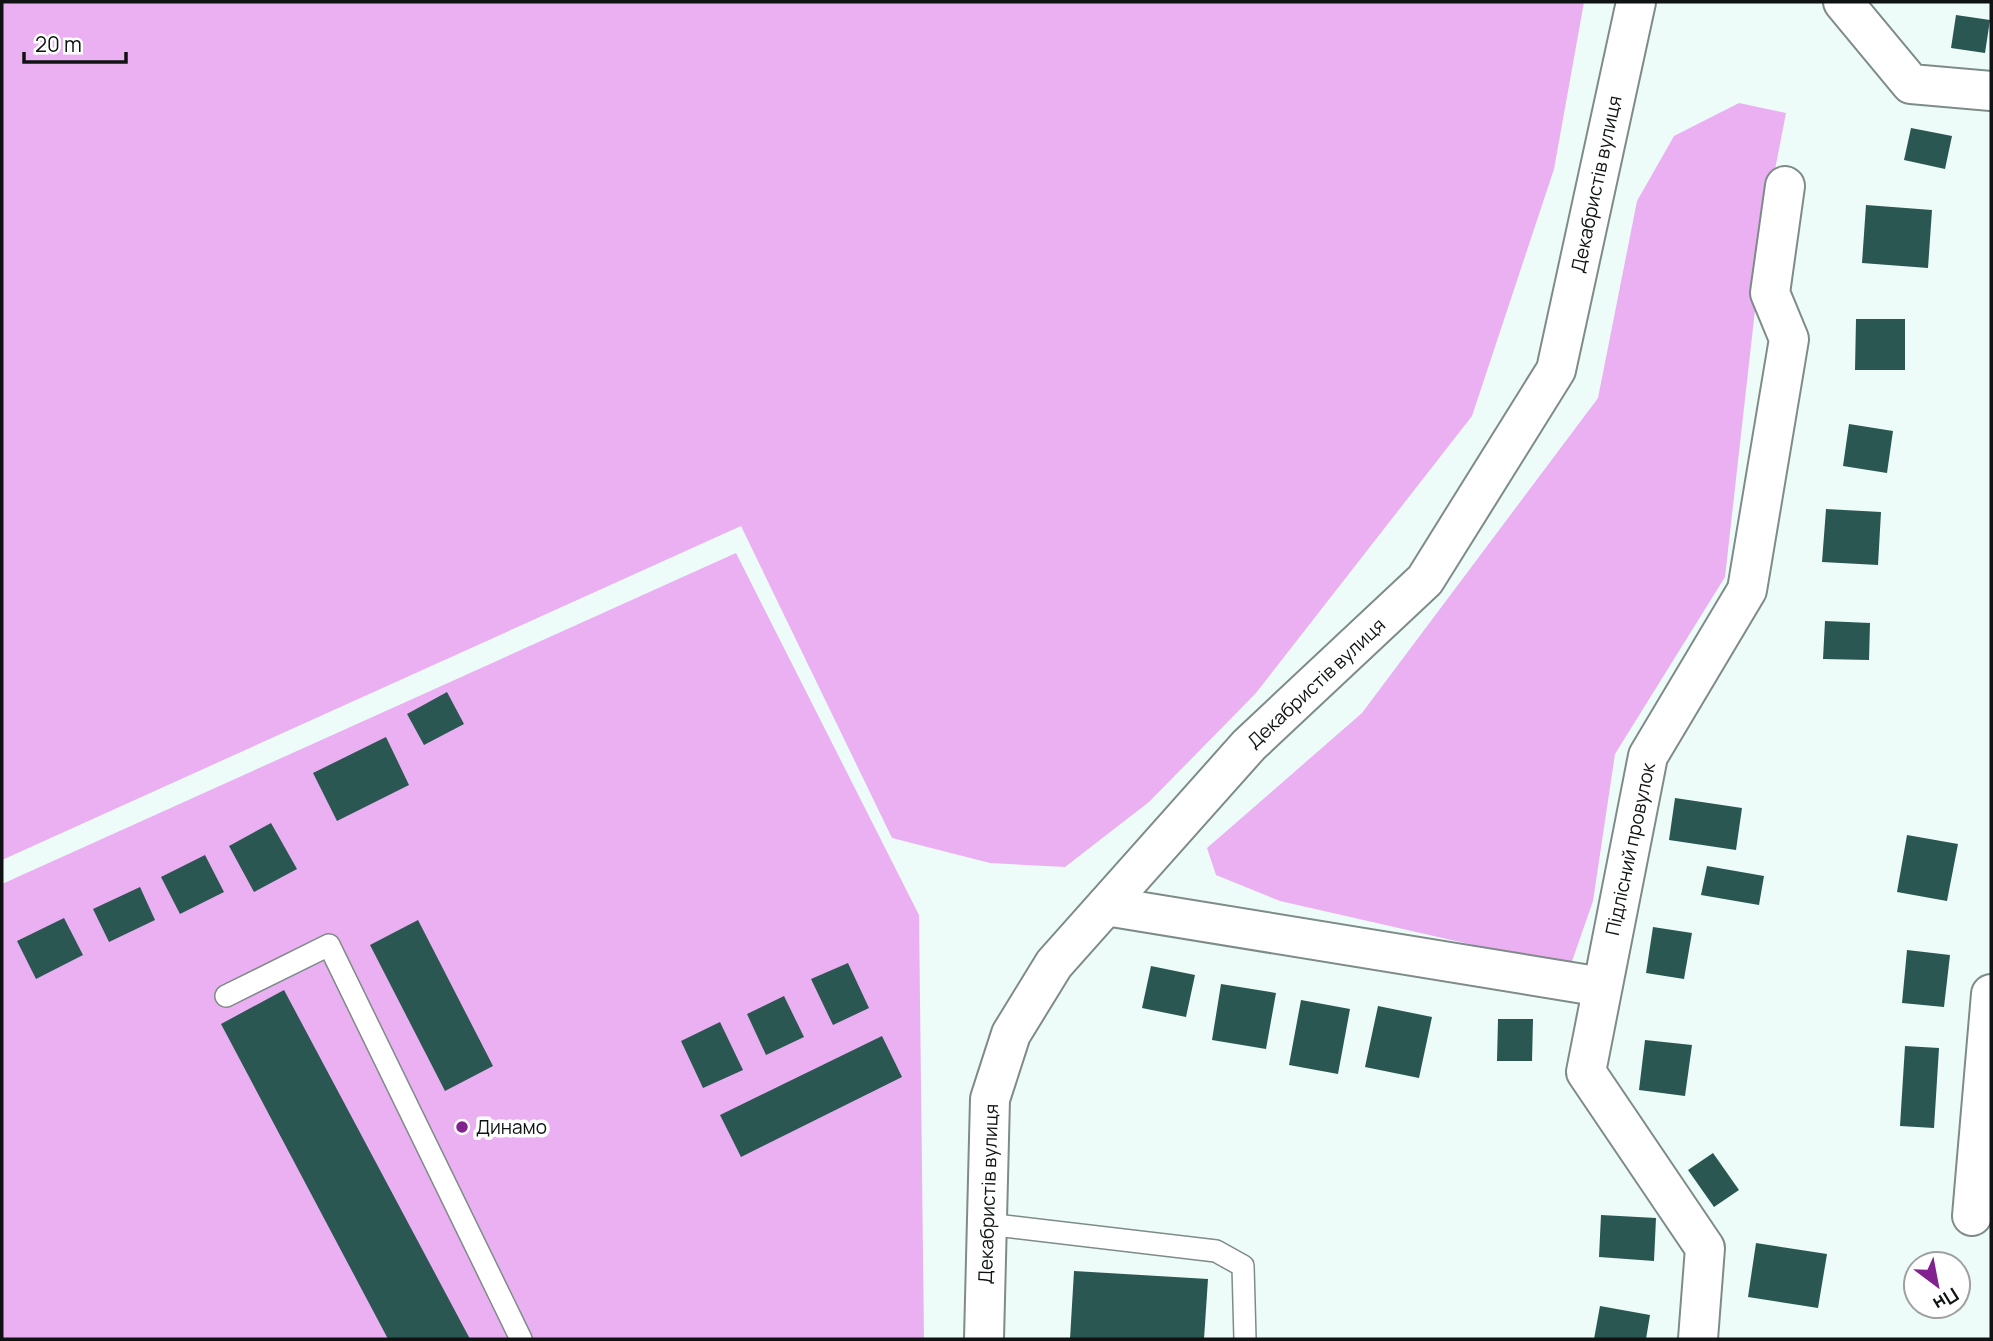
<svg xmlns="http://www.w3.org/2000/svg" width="1993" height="1341" font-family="Manrope,sans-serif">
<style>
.green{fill:#eab0f2}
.building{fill:#2a5752}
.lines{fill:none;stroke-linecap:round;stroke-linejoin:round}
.service-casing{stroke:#7e8b89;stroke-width:24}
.minor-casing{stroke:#7e8b89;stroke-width:42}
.tertiary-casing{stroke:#7e8b89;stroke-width:42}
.service{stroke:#fff;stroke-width:21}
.minor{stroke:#fff;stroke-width:38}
.tertiary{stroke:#fff;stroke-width:38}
.poi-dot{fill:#81228e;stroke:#fff;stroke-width:2.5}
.labels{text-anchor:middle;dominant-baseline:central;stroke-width:7;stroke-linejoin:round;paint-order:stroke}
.street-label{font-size:19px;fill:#0f1313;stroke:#fff}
.poi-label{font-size:19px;fill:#0f1313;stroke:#fff;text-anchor:start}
</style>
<rect width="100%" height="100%" fill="#edfcf9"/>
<path class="green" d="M 2,2 L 1584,2 L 1554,169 L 1472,416 L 1256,693 L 1149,802 L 1065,867 L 990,863 L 892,838 L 741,526 L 2,860 Z
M 1739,103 L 1786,113 L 1765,221 L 1725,577 L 1615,754 L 1593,901 L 1570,967 L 1280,901 L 1216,875 L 1207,848 L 1362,713 L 1598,398 L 1637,201 L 1674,136 Z
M 736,553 L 919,915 L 924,1339 L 2,1339 L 2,884 Z"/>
<path class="building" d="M 1956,15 L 1990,20 L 1985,53 L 1951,48 Z
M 1911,128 L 1952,136 L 1945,169 L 1904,160 Z
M 1866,205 L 1932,210 L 1928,268 L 1862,263 Z
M 1856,319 L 1905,319 L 1905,370 L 1855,370 Z
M 1849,424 L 1893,431 L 1887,473 L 1843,466 Z
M 1826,509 L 1881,512 L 1878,565 L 1822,562 Z
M 1825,621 L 1870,623 L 1869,660 L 1823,659 Z
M 447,692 L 464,724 L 424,745 L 407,714 Z
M 386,737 L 409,785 L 337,821 L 313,773 Z
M 1675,798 L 1742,808 L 1736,850 L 1669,840 Z
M 271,823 L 297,869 L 254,892 L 229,846 Z
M 1907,835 L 1958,844 L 1947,901 L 1897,892 Z
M 205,855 L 224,892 L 180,914 L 161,877 Z
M 1707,866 L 1764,876 L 1759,905 L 1701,895 Z
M 140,887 L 155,920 L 109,942 L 93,909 Z
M 64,918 L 83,955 L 36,979 L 17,941 Z
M 418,920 L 493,1066 L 445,1091 L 370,945 Z
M 1653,927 L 1692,933 L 1684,979 L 1646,973 Z
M 1907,950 L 1950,955 L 1944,1007 L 1902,1003 Z
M 848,963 L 869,1008 L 833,1025 L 811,979 Z
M 1151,966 L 1195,975 L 1186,1017 L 1142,1008 Z
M 1221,984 L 1276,993 L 1266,1049 L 1212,1040 Z
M 284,990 L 470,1339 L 388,1339 L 221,1024 Z
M 784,996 L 804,1037 L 766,1055 L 747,1014 Z
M 1301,1000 L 1350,1009 L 1338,1074 L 1289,1065 Z
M 1378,1006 L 1432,1017 L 1419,1078 L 1365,1067 Z
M 1498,1019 L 1533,1019 L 1532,1061 L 1497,1061 Z
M 720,1022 L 743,1070 L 703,1088 L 681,1041 Z
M 882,1036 L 902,1077 L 741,1157 L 720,1115 Z
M 1645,1040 L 1692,1045 L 1685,1096 L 1639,1090 Z
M 1905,1046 L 1939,1048 L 1934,1128 L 1900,1126 Z
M 1713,1153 L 1739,1190 L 1714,1207 L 1688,1170 Z
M 1601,1215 L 1656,1218 L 1654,1261 L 1599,1257 Z
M 1756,1243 L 1827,1254 L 1818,1308 L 1748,1297 Z
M 1074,1271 L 1208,1279 L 1204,1339 L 1070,1339 Z
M 1600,1306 L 1650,1315 L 1646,1339 L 1594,1339 Z"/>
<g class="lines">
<defs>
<path id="service" d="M 226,996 L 329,945 L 521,1339
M 987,1224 L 1216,1251 L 1243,1266 L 1245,1339"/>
<path id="minor" d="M 1843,2 L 1911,84 L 1991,91
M 1106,906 L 1602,987
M 1972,1216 L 1991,994
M 1698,1339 L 1705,1248 L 1586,1072 L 1648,756 L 1747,590 L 1789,339 L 1770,293 L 1785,186"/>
<path id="tertiary" d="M 984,1339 L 990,1099 L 1011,1034 L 1054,964 L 1249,745 L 1425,580 L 1556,370 L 1636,2"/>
</defs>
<use href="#service" class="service-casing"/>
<use href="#minor" class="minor-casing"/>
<use href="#tertiary" class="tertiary-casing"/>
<use href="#service" class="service"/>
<use href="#minor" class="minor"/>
<use href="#tertiary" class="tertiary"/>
</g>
<circle class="poi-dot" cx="462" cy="1127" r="7"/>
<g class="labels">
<g class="street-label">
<text transform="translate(1596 184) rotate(-78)">Декабристів вулиця</text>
<text transform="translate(1316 683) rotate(-43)">Декабристів вулиця</text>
<text transform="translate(1630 849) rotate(-78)">Підлісний провулок</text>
<text transform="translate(988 1194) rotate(-88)">Декабристів вулиця</text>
</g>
<g class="poi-label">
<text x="476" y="1127">Динамо</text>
</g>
</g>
<rect width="1993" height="1341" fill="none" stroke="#0f1313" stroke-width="7"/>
<g transform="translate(1937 1285) rotate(148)"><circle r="33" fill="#ffffff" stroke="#9fa1a1" stroke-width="2"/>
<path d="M0-5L12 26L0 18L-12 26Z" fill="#81228e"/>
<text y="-10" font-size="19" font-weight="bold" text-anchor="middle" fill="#0f1313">Пн</text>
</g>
<path d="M24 52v10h102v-10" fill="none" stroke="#0f1313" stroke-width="3.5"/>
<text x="35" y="52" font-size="21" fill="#0f1313" stroke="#ffffff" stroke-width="5" paint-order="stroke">20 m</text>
</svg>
